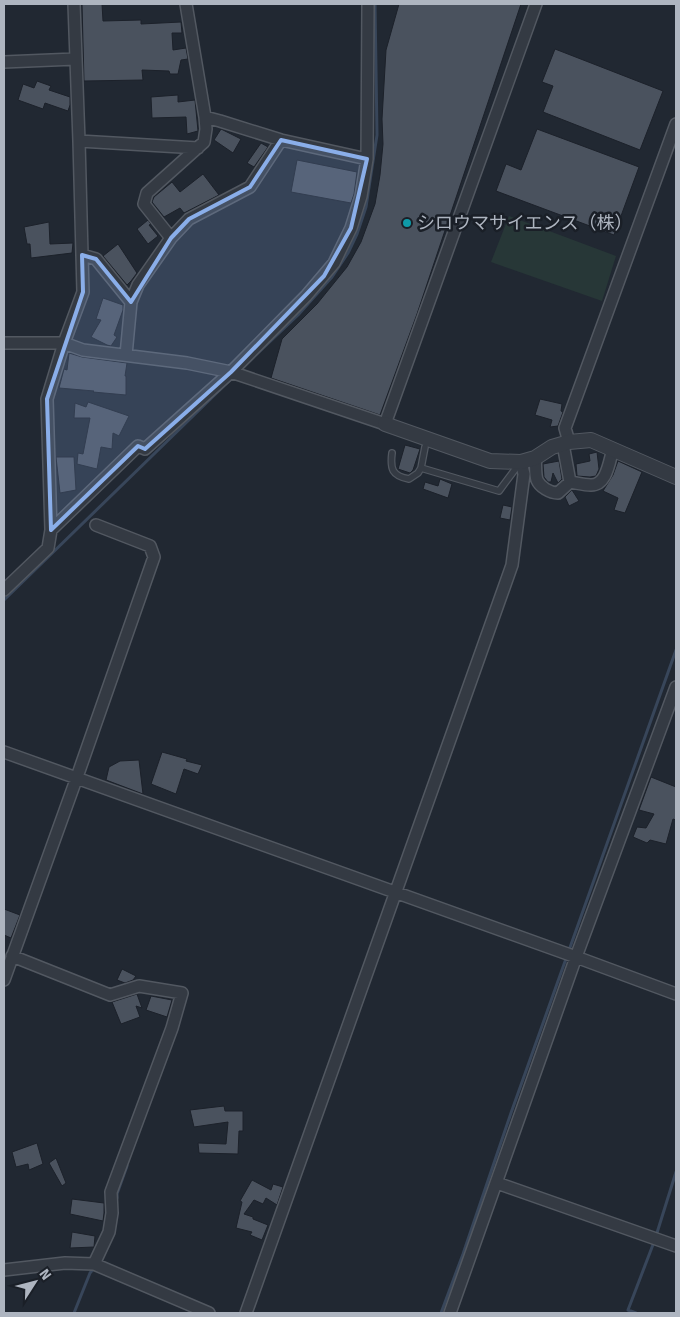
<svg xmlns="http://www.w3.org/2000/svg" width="680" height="1317" font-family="'Fira Sans','Noto Sans JP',sans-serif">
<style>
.green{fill:#273737}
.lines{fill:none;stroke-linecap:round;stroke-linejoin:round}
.stream{stroke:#38465a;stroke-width:3}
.building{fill:#4a525e;stroke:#1c212a}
.service-casing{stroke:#525861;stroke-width:8}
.minor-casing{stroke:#525861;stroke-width:14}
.tertiary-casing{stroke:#525861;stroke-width:16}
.service{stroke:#343a43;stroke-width:5.5}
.minor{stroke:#343a43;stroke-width:11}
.tertiary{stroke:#343a43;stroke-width:14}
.marked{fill:#8aaee9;fill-opacity:0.2;stroke:#8aaee9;stroke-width:4;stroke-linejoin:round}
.culture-dot{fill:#0f9aa8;stroke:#1a1f27;stroke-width:2}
.labels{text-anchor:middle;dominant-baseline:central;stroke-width:5;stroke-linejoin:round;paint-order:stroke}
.poi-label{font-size:18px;fill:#aeb5c0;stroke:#1a1f27;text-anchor:start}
</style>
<rect width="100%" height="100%" fill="#212832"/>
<path class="green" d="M 509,216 L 616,256 L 602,301 L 491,262 Z"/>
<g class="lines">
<path class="stream" d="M 239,371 L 298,315 L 332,277 L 348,253 L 357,234 L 366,207 L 377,135 L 375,4
M 4,600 L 231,379
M 117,1198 L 117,1194 L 127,1166
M 656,1236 L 676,1172
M 74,1313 L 90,1273 L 95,1267
M 441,1313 L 463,1254 L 511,1113 L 676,650
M 636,1313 L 628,1310 L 654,1242"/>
</g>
<path class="building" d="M 82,4 L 102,4 L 103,21 L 141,20 L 141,24 L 181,22 L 182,33 L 172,33 L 173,50 L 186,48 L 188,59 L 181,60 L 178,74 L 170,74 L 169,71 L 142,70 L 143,80 L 84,81 Z
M 399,4 L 521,4 L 417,314 L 380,415 L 271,378 L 282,339 L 317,304 L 347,267 L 361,242 L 375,204 L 380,175 L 383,144 L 382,119 L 386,50 Z
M 555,49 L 663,91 L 640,150 L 543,112 L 553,86 L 542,82 Z
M 37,81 L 51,86 L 49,90 L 70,97 L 70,105 L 68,111 L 45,103 L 43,109 L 18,100 L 23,84 L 34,88 Z
M 178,95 L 178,102 L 195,100 L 198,131 L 187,134 L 186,117 L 152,118 L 151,97 Z
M 221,129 L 241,139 L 233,153 L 214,140 Z
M 537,129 L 639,167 L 614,235 L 496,191 L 506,164 L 521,170 Z
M 261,143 L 268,147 L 254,167 L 247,163 Z
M 297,160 L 357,172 L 354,194 L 351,203 L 291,192 Z
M 203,174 L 219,195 L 184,213 L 180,208 L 164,217 L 152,202 L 154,197 L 172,182 L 180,192 Z
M 148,220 L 151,224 L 149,225 L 158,236 L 148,244 L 137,229 Z
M 49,222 L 50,244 L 73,243 L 72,253 L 31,258 L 30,244 L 27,244 L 24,227 Z
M 118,244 L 137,273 L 131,281 L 127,285 L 103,256 Z
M 103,298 L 123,305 L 123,310 L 114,335 L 117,337 L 111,346 L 107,345 L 91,337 L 101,320 L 96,319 Z
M 69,353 L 82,357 L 127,363 L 125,376 L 126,376 L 126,395 L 93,392 L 94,391 L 59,388 L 64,369 L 67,370 Z
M 540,399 L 562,404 L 561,411 L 563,412 L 558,426 L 550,427 L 552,420 L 535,415 Z
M 88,402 L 129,416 L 119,436 L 113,433 L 112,449 L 101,447 L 97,469 L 77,464 L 78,453 L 83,454 L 90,418 L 74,418 L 75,403 L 86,407 Z
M 405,445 L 420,449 L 413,470 L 410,473 L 398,469 Z
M 597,452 L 599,469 L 596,476 L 590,477 L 577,476 L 576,464 L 590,461 L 589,454 Z
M 56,457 L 74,457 L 76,490 L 60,493 Z
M 559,461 L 562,479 L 558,483 L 553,473 L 551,482 L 548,482 L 544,477 L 543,464 Z
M 618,461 L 642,472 L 625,513 L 614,510 L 618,498 L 603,491 L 613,475 Z
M 440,479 L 452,484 L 448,498 L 423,489 L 425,482 L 438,486 Z
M 572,490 L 579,501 L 569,506 L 565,497 Z
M 503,505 L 512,507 L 510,520 L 500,518 Z
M 162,752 L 187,759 L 186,761 L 202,765 L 198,774 L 184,769 L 176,794 L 151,784 Z
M 139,760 L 143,794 L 106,780 L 109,767 L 120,761 Z
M 651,777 L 676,787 L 676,820 L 673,819 L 666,844 L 650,840 L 647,843 L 633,837 L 637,827 L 646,828 L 654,814 L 639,810 Z
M 4,909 L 20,915 L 11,938 L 4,935 Z
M 122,969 L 136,976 L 133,980 L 125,983 L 117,980 Z
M 137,994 L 142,1008 L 136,1006 L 140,1017 L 121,1024 L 112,1002 Z
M 151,996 L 172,1000 L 167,1017 L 146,1010 Z
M 224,1106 L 225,1111 L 243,1111 L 243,1131 L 239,1131 L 238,1154 L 199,1153 L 198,1143 L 226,1144 L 228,1122 L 194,1127 L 190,1110 Z
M 37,1143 L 43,1164 L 29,1170 L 28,1164 L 16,1167 L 12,1152 Z
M 56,1158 L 66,1183 L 62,1186 L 49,1163 Z
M 252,1180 L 271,1190 L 273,1184 L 283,1187 L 277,1205 L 266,1198 L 263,1204 L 254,1200 L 244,1214 L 253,1217 L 253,1219 L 268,1225 L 262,1240 L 250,1235 L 252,1232 L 236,1228 L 242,1202 L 240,1201 Z
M 72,1199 L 104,1203 L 104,1213 L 103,1221 L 70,1214 Z
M 72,1232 L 95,1236 L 94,1247 L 70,1248 Z"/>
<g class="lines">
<defs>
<path id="service" d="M 392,453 C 390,469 392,476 409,479 L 418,473 L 421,468 L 499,491 L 519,464
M 421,468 L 425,447"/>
<path id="minor" d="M 186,4 L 205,117
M 4,62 L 75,59
M 79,141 L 198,148
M 171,238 L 189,219 L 250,187 L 281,140
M 82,255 L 96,259 L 131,302 L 138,285 L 171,238 L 144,204 L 147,193 L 204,142 L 206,129 L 205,117 L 220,121 L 281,140 L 367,159
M 4,343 L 64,343 L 83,350 L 187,363 L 231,372 L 385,424 L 536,4
M 126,355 L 131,302
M 569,442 L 565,428 L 676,124
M 563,444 L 570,482 C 577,483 584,485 591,485 C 607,485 609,462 613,449
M 535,458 C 536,464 535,474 537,480 C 540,487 550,493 558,493 L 570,482
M 51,530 L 47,399 L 64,343 L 83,292 L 79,141 L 74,4
M 4,590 L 48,548 L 51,530 L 138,446 L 145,449 L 231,372 L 306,296 L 334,263 L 351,228 L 361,196 L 367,159 L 368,4
M 4,752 L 576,957 L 676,994
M 12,956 L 110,995 L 139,986 L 182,993 L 172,1028 L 111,1192 L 112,1213 L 109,1232 L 94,1264
M 4,980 L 77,777 L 154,557 L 150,546 L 96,525
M 497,1183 L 676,1246
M 4,1270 L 65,1263 L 94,1264 L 209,1313
M 246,1313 L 512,565 L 524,474 L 521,462
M 450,1313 L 576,957 L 676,687"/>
<path id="tertiary" d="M 385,424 L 490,461 L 521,462 L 535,458 L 552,447 L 569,442 L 591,440 L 676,477"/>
</defs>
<use href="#service" class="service-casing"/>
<use href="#minor" class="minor-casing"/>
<use href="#tertiary" class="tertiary-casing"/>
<use href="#service" class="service"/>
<use href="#minor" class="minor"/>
<use href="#tertiary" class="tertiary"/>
</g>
<path class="marked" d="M 281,140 L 367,159 L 351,228 L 324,276 L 231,372 L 145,449 L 138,446 L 51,530 L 47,399 L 83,292 L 82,255 L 96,259 L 131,302 L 171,238 L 189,219 L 250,187 Z"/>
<circle class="culture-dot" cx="407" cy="223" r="5"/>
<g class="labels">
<g class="poi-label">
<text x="417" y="223">シロウマサイエンス（株）</text>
</g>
</g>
<rect width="680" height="1317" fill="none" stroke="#aeb5c0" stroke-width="10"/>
<g transform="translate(35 1282) rotate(54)" stroke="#1a1f27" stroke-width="4" paint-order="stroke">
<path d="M0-4L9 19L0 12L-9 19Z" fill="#aeb5c0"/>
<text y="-8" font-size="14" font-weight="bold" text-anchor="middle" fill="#aeb5c0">N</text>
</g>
</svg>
